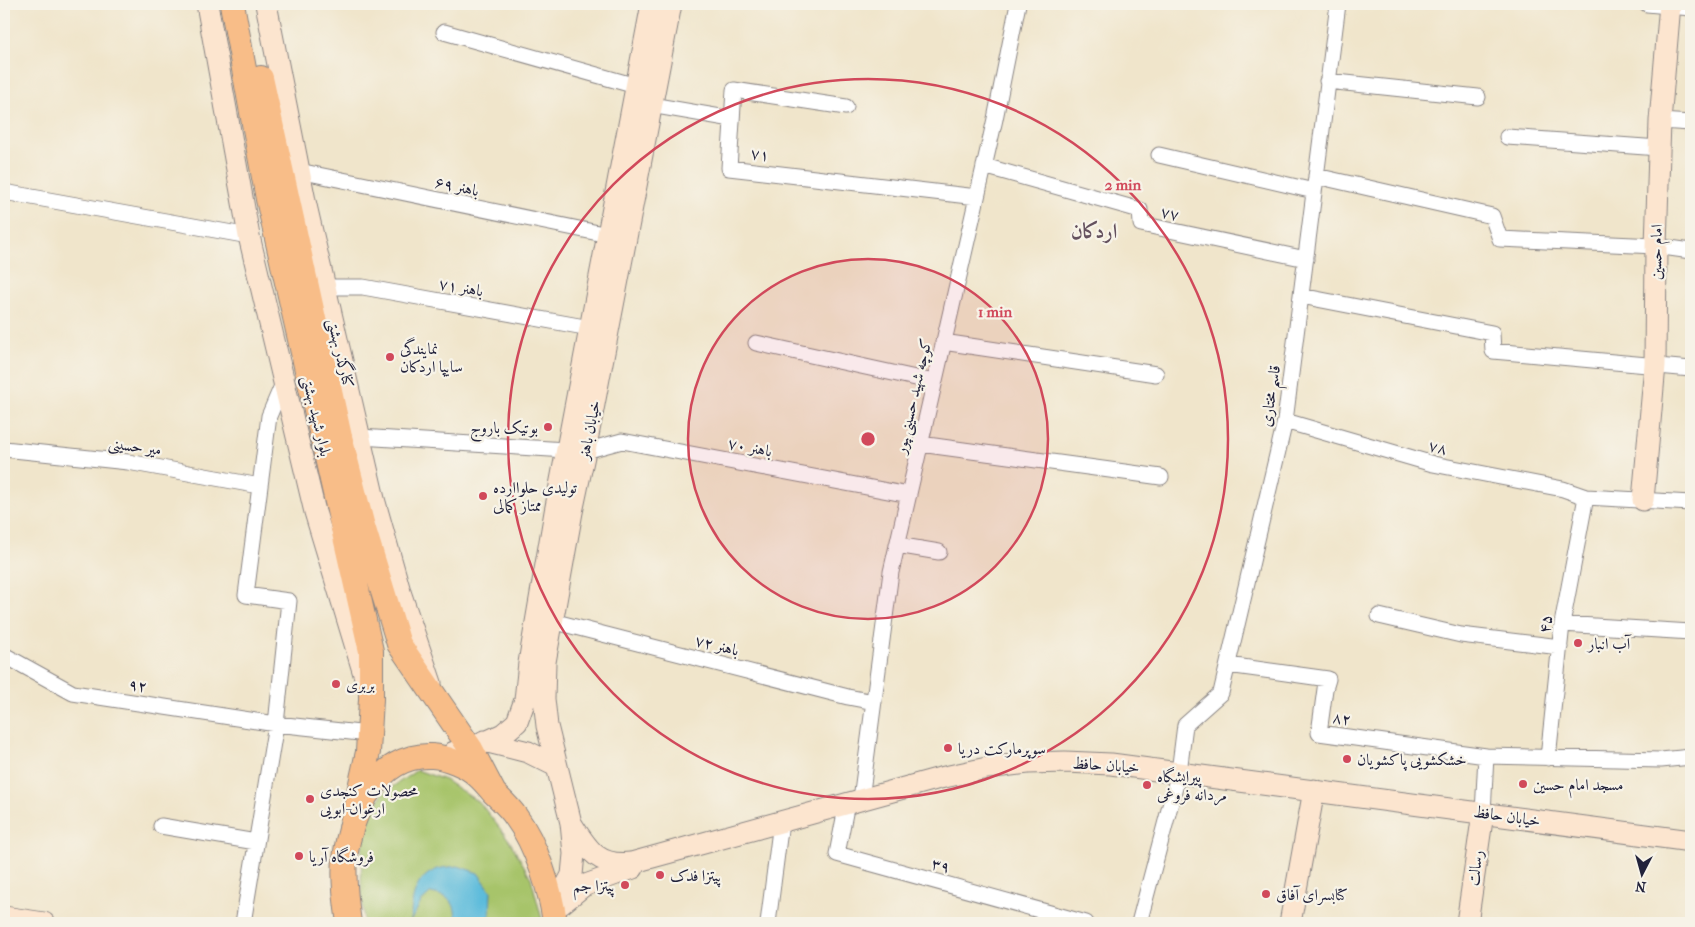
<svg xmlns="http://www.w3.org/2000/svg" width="1695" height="927" font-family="'IM FELL French Canon',Amiri,serif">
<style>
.green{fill:#a7c46b;stroke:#647353}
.water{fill:#5cbbdb;stroke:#3f6e8b}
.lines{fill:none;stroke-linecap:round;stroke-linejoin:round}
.street-casing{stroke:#898483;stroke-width:17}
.secondary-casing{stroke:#898483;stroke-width:23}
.primary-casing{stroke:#898483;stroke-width:26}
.street{stroke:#fff;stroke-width:15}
.secondary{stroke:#fce5cf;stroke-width:21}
.primary{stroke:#f8bd88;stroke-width:24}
.ring{fill:none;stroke:#d1495b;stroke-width:2.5}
.poi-dot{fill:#d1495b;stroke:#f7f3e8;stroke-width:2}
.labels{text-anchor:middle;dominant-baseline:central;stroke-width:4.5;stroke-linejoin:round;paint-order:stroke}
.street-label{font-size:16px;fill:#22223b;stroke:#f7f3e8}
.poi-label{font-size:16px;fill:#22223b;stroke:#f7f3e8;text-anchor:start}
.district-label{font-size:21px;font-weight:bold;fill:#65525f;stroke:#f7f3e8}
.centre{fill:#d1495b;stroke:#f7f3e8;stroke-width:2.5}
.ring-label{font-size:15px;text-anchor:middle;font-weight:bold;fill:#d1495b;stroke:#f7f3e8;stroke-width:4.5;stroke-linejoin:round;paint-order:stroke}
</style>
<rect width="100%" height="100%" fill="#f7f3e8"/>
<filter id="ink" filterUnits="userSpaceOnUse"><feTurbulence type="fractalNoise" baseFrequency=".02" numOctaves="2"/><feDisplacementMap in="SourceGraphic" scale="10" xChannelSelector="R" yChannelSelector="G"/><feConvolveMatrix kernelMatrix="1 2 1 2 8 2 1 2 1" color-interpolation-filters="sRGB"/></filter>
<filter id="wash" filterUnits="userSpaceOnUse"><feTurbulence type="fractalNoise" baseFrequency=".0096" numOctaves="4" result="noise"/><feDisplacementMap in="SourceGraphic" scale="20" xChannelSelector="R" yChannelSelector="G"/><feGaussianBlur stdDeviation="1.12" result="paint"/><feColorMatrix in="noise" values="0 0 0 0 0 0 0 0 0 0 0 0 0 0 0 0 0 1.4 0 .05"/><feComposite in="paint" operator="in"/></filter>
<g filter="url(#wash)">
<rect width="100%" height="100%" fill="#f0e5cb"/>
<path class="green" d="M 417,770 L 445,780 L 480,803 L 509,840 L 531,878 L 543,923 L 364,923 L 361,884 L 362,848 L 369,819 L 382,794 Z"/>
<path class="water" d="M 458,866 L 478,873 L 491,891 L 490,914 L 488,923 L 456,923 C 456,903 452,897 431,893 L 421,902 L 411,920 C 411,899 415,877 438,869 C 444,867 452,867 458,866 Z"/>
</g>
<g filter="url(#ink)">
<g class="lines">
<defs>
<path id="street" d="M 1647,4 L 1691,8
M 444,32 L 636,86
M 1327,81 L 1478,97
M 651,105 L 732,119
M 846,107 L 734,90 L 729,168 L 977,197
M 1660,121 L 1691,123
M 1507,137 L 1659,148
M 1159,155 L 1314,191
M 984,166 L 1140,210 L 1141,224 L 1306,259
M 299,171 L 608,235
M 1316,176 L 1492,216 L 1500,239 L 1656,246 L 1691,251
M 4,192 L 249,236
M 325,287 L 363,287 L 590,328
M 1301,296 L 1492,333 L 1493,351 L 1691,369
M 943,342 L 1156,374
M 756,343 L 934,382
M 1285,421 L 1433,464 L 1563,489 L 1586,497 L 1691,503
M 360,437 L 566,450
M 920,444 L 1161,477
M 4,449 L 128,462 L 260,486
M 585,451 L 622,441 L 909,495
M 897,545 L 939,552
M 1379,616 L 1461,635 L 1560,647
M 552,621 L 848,697 L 874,702
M 1562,624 L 1691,632
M 4,655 L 73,693 L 276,724 L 289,601 L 246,595 L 269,416 L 284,381
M 1228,665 L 1328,679 L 1325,689 L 1319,733 L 1486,756
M 1548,758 L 1562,624 L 1586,497
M 861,799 L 891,572 L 995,119 L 1018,4
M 847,803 L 837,854 L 1086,923
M 1483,813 L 1486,756 L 1661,760 L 1691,757
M 161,826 L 256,842
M 243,923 L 276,724 L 369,734
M 768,923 L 781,822
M 1139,923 L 1179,772 L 1185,725 L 1221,693 L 1285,421 L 1338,4"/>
<path id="secondary" d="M 207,4 L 249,236 L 315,512 L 367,684
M 266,4 L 305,201 L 374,499 L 401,595 L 431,683
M 1643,500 L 1655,365 L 1656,246 L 1660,121 L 1670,4
M 484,741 L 528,752 L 556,766
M 454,752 L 471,749 L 503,734 L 517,722 L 525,700 L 529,663 L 555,512 L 652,4
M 571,823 C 588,849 597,867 631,863 L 940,778 L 987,768 L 1028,763 L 1065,762 L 1111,764 L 1691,841
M 561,904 L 583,886 L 633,868
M 553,911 L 572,875 L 574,854 L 571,823 L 547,726 L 544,699 L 545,662 L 572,512 L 585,451 L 671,4
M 4,917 L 44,923
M 1290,923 L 1314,790
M 1467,923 L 1483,813"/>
<path id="primary" d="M 232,4 L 268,199 L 371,651 L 371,699 L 368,752 L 351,828
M 261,78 L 340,437 L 362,523 L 399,644 L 471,749 L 493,791
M 349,923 C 346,902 343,880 345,859 C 350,813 378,753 432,756 C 446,757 467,765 477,775 C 483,780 488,786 493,792 C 501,800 510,808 516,817 C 536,844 551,890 555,923"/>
</defs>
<use href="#street" class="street-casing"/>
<use href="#secondary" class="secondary-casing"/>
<use href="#primary" class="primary-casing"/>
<use href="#street" class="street"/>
<use href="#secondary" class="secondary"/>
<use href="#primary" class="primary"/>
</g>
</g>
<circle cx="868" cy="439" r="180" fill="#d1495b" fill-opacity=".12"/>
<g class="ring">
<circle cx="868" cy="439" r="180"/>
<circle cx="868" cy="439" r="360"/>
</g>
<g class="poi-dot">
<circle cx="390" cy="357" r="5"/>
<circle cx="548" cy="427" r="5"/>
<circle cx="483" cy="496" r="5"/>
<circle cx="1578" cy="643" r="5"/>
<circle cx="336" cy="684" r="5"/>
<circle cx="948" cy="748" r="5"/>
<circle cx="1347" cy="759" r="5"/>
<circle cx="1523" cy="784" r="5"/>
<circle cx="1147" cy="785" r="5"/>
<circle cx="310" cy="799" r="5"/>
<circle cx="299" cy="856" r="5"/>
<circle cx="660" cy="875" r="5"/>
<circle cx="625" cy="885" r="5"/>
<circle cx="1266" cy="894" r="5"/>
</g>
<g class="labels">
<g class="street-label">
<text transform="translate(760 154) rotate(7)">۷۱</text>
<text transform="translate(457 186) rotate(12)">باهنر ۶۹</text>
<text transform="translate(1170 213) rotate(12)">۷۷</text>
<text transform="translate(1656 252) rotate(-89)">امام حسین</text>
<text transform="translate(461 287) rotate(10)">باهنر ۷۱</text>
<text transform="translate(341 353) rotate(77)">کنارگذر بهشتی</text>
<text transform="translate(913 396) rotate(-77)">کوچه شهید حسینی ‍پور</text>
<text transform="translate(1270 396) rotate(-81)">قاسم مختاری</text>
<text transform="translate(317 416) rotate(77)">بلوار شهید بهشتی</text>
<text transform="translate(589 430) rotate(-79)">خیابان باهنر</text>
<text transform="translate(135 446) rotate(8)">میر حسینی</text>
<text transform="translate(750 447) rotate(11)">باهنر ۷۰</text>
<text transform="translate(1438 447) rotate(14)">۷۸</text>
<text transform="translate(1545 624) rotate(-82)">۴۵</text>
<text transform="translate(717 645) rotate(14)">باهنر ۷۲</text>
<text transform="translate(138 685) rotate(8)">۹۲</text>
<text transform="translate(1342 718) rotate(8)">۸۲</text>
<text transform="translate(1106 765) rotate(4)">خیابان حافظ</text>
<text transform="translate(1507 816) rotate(8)">خیابان حافظ</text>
<text transform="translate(941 865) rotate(15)">۳۹</text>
<text transform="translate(1475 868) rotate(-82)">رسالت</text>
</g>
<g class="poi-label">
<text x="400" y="348">نمایندگی<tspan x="400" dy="18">سایپا اردکان</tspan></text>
<text x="538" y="427" text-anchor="end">بوتیک باروج</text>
<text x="493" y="487">تولیدی حلواارده<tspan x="493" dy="18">ممتاز کمالی</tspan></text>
<text x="1588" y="643">آب انبار</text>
<text x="346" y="684">بربری</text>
<text x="958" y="748">سوپرمارکت دریا</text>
<text x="1357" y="759">خشکشویی پاکشویان</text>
<text x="1157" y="776">پیرایشگاه<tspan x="1157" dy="18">مردانه فروغی</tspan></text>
<text x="1533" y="784">مسجد امام حسین</text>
<text x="320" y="790">محصولات کنجدی<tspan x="320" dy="18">ارغوان-ابویی</tspan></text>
<text x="309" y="856">فروشگاه آریا</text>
<text x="670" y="875">پیتزا فدک</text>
<text x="615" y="885" text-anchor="end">پیتزا جم</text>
<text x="1276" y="894">کتابسرای آفاق</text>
</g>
<g class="district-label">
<text x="1094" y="231">اردکان</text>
</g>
</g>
<circle cx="868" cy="439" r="8" class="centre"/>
<g class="ring-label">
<text x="1123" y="190">2 min</text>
<text x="995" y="317">1 min</text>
</g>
<rect width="1695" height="927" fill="none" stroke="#f7f3e8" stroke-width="20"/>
<g transform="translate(1642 874) rotate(186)" stroke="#f7f3e8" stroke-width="4" paint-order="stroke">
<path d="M0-4L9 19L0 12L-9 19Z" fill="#22223b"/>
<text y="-8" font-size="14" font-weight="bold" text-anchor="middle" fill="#22223b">N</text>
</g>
</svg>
